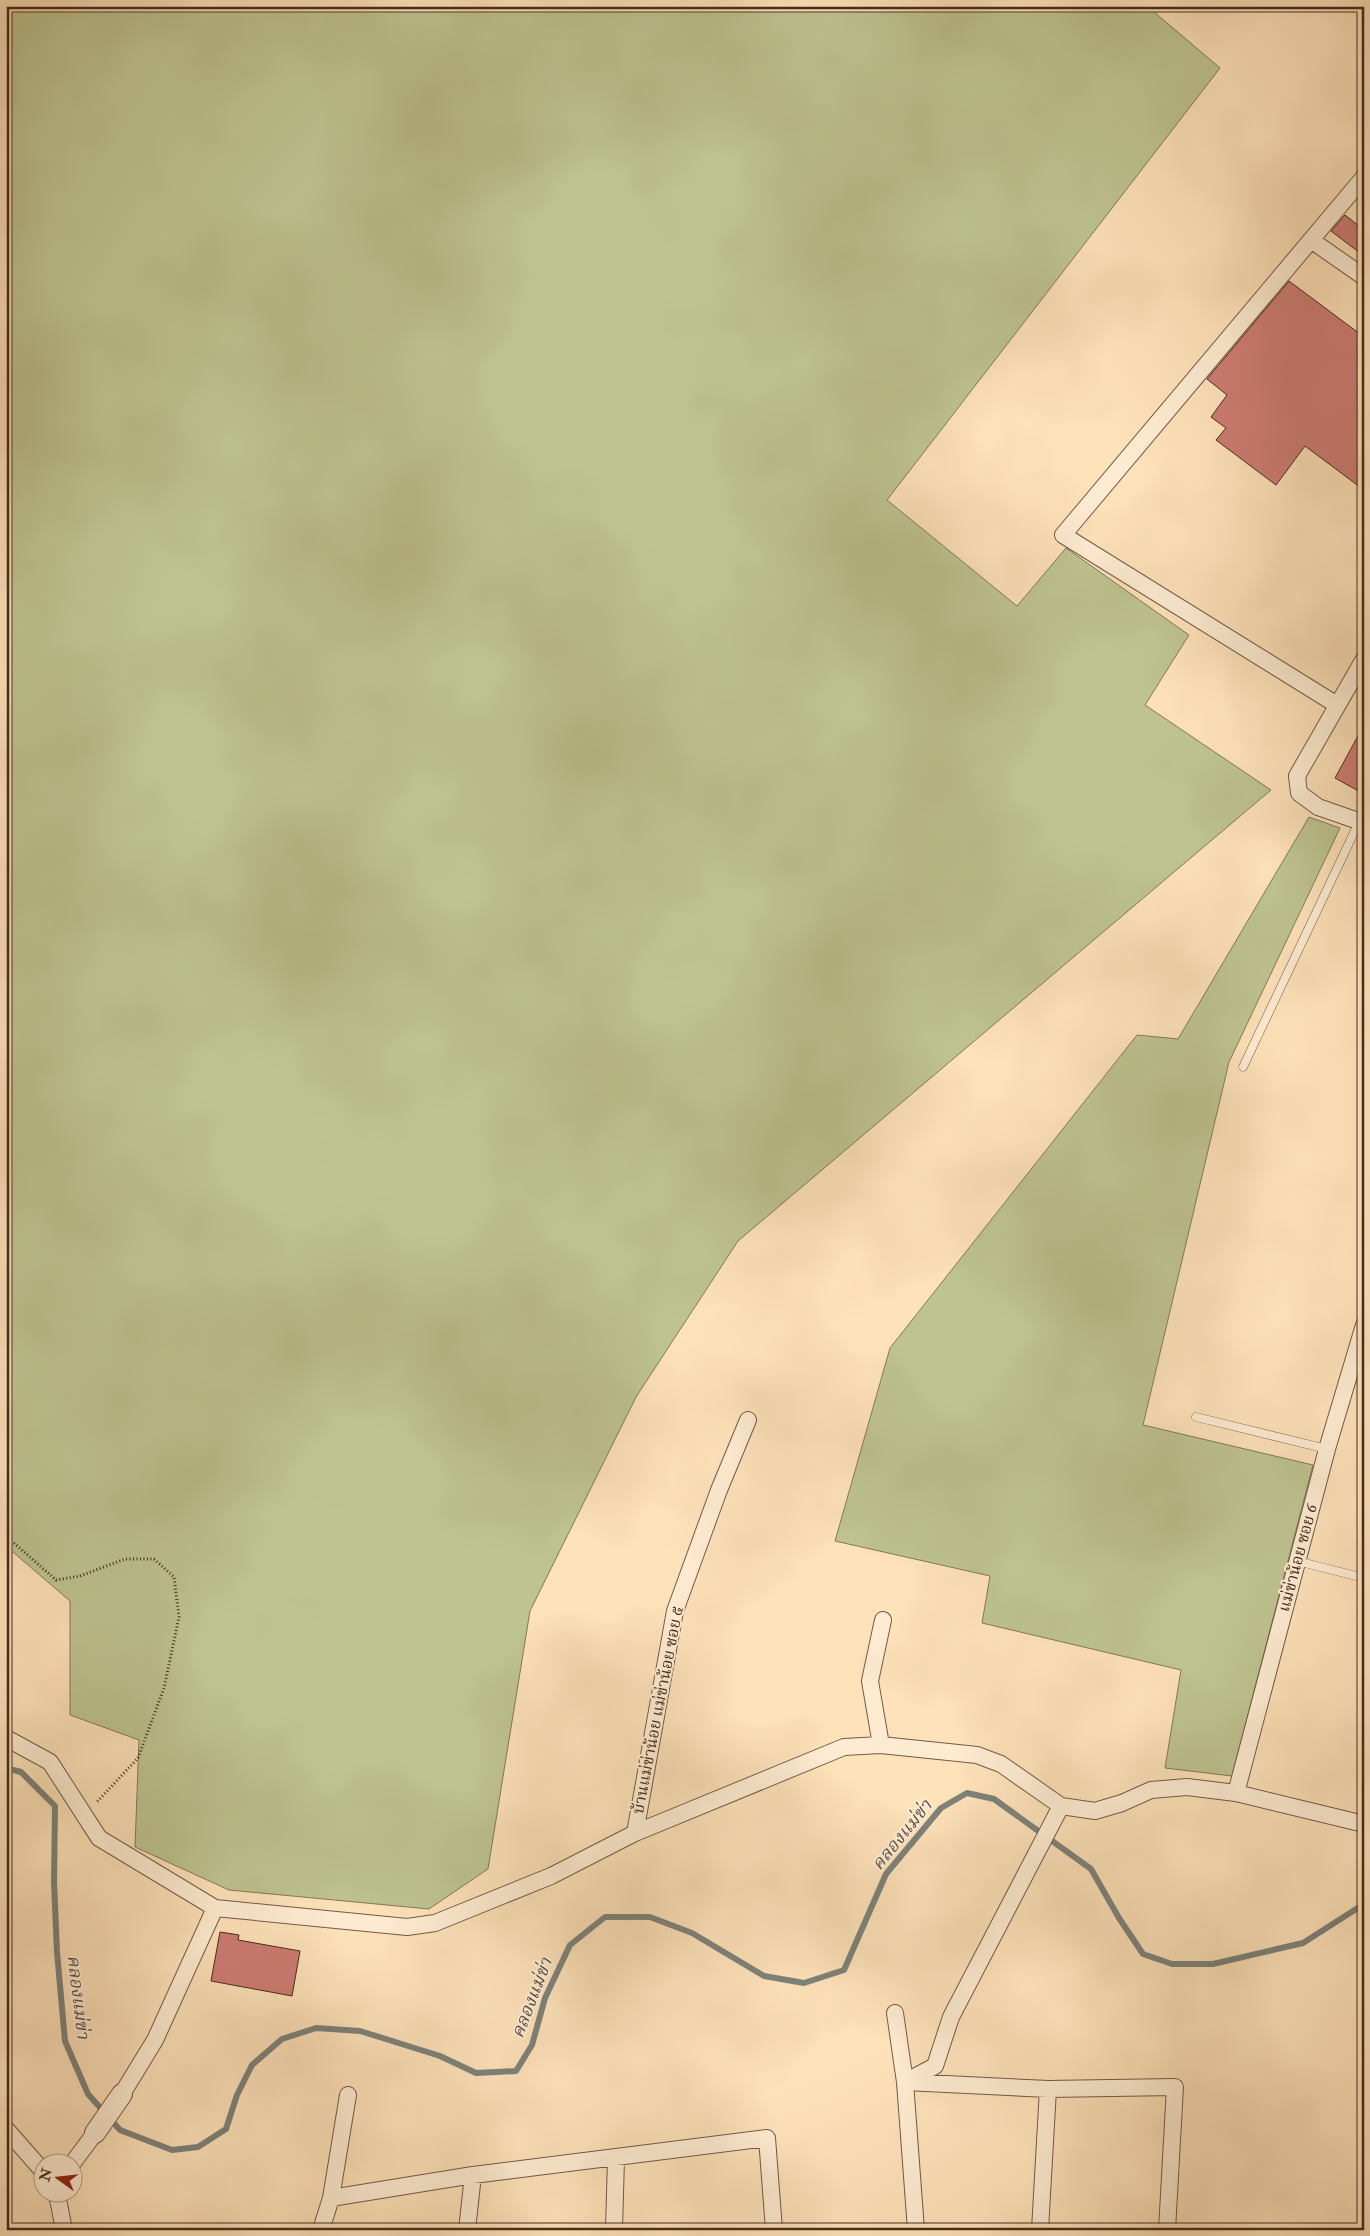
<svg xmlns="http://www.w3.org/2000/svg" width="1370" height="2236" font-family="'IM FELL Double Pica','Noto Serif Thai',serif">
<style>
.green{fill:#bec491;stroke:#827858}
.lines{fill:none;stroke-linecap:round;stroke-linejoin:round}
.stream{stroke:#7d827b;stroke-width:6}
.building{fill:#cd7d74;stroke:#452c1f}
.service-casing{stroke:#735a46;stroke-width:9}
.minor-casing{stroke:#735a46;stroke-width:18}
.tertiary-casing{stroke:#735a46;stroke-width:22}
.path{stroke:#452c1f;stroke-width:3;stroke-dasharray:1 2.5;stroke-linecap:butt}
.service{stroke:#feecd2;stroke-width:8}
.minor{stroke:#feecd2;stroke-width:16}
.tertiary{stroke:#feecd2;stroke-width:20}
.labels{text-anchor:middle;dominant-baseline:central;stroke-width:4;stroke-linejoin:round;paint-order:stroke}
.street-label{font-size:16px;fill:#452c1f;stroke:#feecd2}
.water-label{font-size:18px;font-style:italic;fill:#5c5046;stroke:#feecd2}
</style>
<rect width="100%" height="100%" fill="#fee2ba"/>
<filter id="stains"><feTurbulence type="fractalNoise" baseFrequency=".004" numOctaves="4"/><feColorMatrix values="0 0 0 0 .2 0 0 0 0 .09 0 0 0 0 .02 0 0 0 .5 -.17"/></filter>
<radialGradient id="worn" r=".72"><stop offset=".6" stop-color="#630" stop-opacity="0"/><stop offset="1" stop-color="#630" stop-opacity=".3"/></radialGradient>
<path class="green" d="M 6,6 L 1147,6 L 1220,68 L 887,500 L 1017,606 L 1066,548 L 1189,635 L 1145,705 L 1271,790 L 738,1241 L 636,1397 L 530,1611 L 488,1869 L 429,1909 L 229,1890 L 135,1847 L 139,1740 L 70,1715 L 70,1601 L 6,1546 Z
M 1309,817 L 1340,828 L 1229,1062 L 1143,1425 L 1313,1465 L 1232,1776 L 1165,1768 L 1181,1670 L 982,1623 L 990,1576 L 835,1541 L 890,1348 L 1137,1035 L 1178,1039 Z"/>
<g class="lines">
<path class="stream" d="M 6,1768 L 21,1772 L 55,1806 L 54,1882 L 57,1952 L 65,2041 L 88,2094 L 120,2130 L 172,2150 L 198,2147 L 226,2129 L 237,2095 L 252,2065 L 282,2039 L 316,2028 L 360,2031 L 440,2056 L 476,2073 L 516,2071 L 532,2045 L 545,1998 L 570,1945 L 605,1917 L 650,1917 L 692,1933 L 764,1976 L 804,1983 L 844,1970 L 886,1874 L 941,1808 L 967,1793 L 994,1799 L 1091,1869 L 1119,1918 L 1143,1954 L 1172,1964 L 1213,1964 L 1303,1943 L 1364,1904"/>
</g>
<path class="building" d="M 1345,215 L 1364,230 L 1364,256 L 1331,231 Z
M 1289,281 L 1364,337 L 1364,490 L 1305,446 L 1276,485 L 1216,440 L 1226,428 L 1211,417 L 1227,395 L 1207,379 Z
M 1364,725 L 1364,794 L 1335,778 Z
M 220,1932 L 239,1935 L 238,1940 L 300,1951 L 292,1996 L 211,1981 Z"/>
<g class="lines">
<defs>
<path id="service" d="M 1243,1067 L 1359,822
M 1196,1417 L 1327,1449
M 1297,1561 L 1364,1578"/>
<path id="minor" d="M 1311,240 L 1364,277
M 1364,659 L 1297,776 L 1299,793 L 1318,807 L 1364,823
M 1337,705 L 1063,535 L 1364,177
M 6,1738 L 50,1762 L 99,1838 L 215,1908 L 407,1927 L 435,1923 L 551,1876 L 635,1833 L 844,1747 L 881,1745 L 977,1755 L 1001,1764 L 1061,1806 L 1095,1811 L 1122,1803 L 1151,1790 L 1187,1787 L 1236,1793 L 1364,1824
M 881,1745 L 870,1681 L 883,1620
M 1236,1793 L 1327,1449 L 1364,1325
M 635,1833 L 675,1611 L 719,1490 L 748,1420
M 895,2013 L 905,2082 L 1048,2089 L 1175,2087 L 1167,2230
M 122,2094 L 155,2040 L 215,1908
M 6,2129 L 42,2170
M 72,2164 L 95,2133
M 57,2194 L 64,2230
M 331,2198 L 473,2175 L 767,2138 L 774,2230
M 321,2230 L 331,2198 L 348,2095
M 467,2230 L 473,2175
M 614,2230 L 616,2158
M 916,2230 L 905,2082 L 935,2066 L 951,2017 L 1061,1806
M 1040,2230 L 1048,2089"/>
<path id="tertiary" d="M 95,2133 L 122,2094"/>
</defs>
<use href="#service" class="service-casing"/>
<use href="#minor" class="minor-casing"/>
<use href="#tertiary" class="tertiary-casing"/>
<path class="path" d="M 6,1536 L 56,1580 L 80,1576 L 125,1559 L 154,1559 L 174,1577 L 179,1617 L 164,1688 L 138,1758 L 97,1802"/>
<use href="#service" class="service"/>
<use href="#minor" class="minor"/>
<use href="#tertiary" class="tertiary"/>
</g>
<g class="labels">
<g class="street-label">
<text transform="translate(1298 1558) rotate(-75)">แม่ข่าน้อย ซอย 6</text>
<text transform="translate(658 1710) rotate(-79)">บ้านแม่ข่าน้อย แม่ข่าน้อย ซอย ๕</text>
</g>
<g class="water-label">
<text transform="translate(902 1835) rotate(-51)">คลองแม่ข่า</text>
<text transform="translate(78 1997) rotate(83)">คลองแม่ข่า</text>
<text transform="translate(532 1998) rotate(-69)">คลองแม่ข่า</text>
</g>
</g>
<rect width="1370" height="2236" fill="none" stroke="#fee2ba" stroke-width="25"/>
<rect x="8" y="8" width="1355" height="2221" fill="none" stroke="#452c1f" stroke-width="2.5"/>
<rect x="12" y="12" width="1345" height="2211" fill="none" stroke="#452c1f"/>
<g transform="translate(58 2178) rotate(285)"><circle r="24" fill="#feecd2" stroke="#b49f8a"/>
<path d="M0-4L9 19L0 12L-9 19Z" fill="#8f2418"/>
<text y="-8" font-size="14" font-weight="bold" text-anchor="middle" fill="#452c1f">N</text>
</g>
<rect width="100%" height="100%" filter="url(#stains)"/>
<rect width="100%" height="100%" fill="url(#worn)"/>
</svg>
